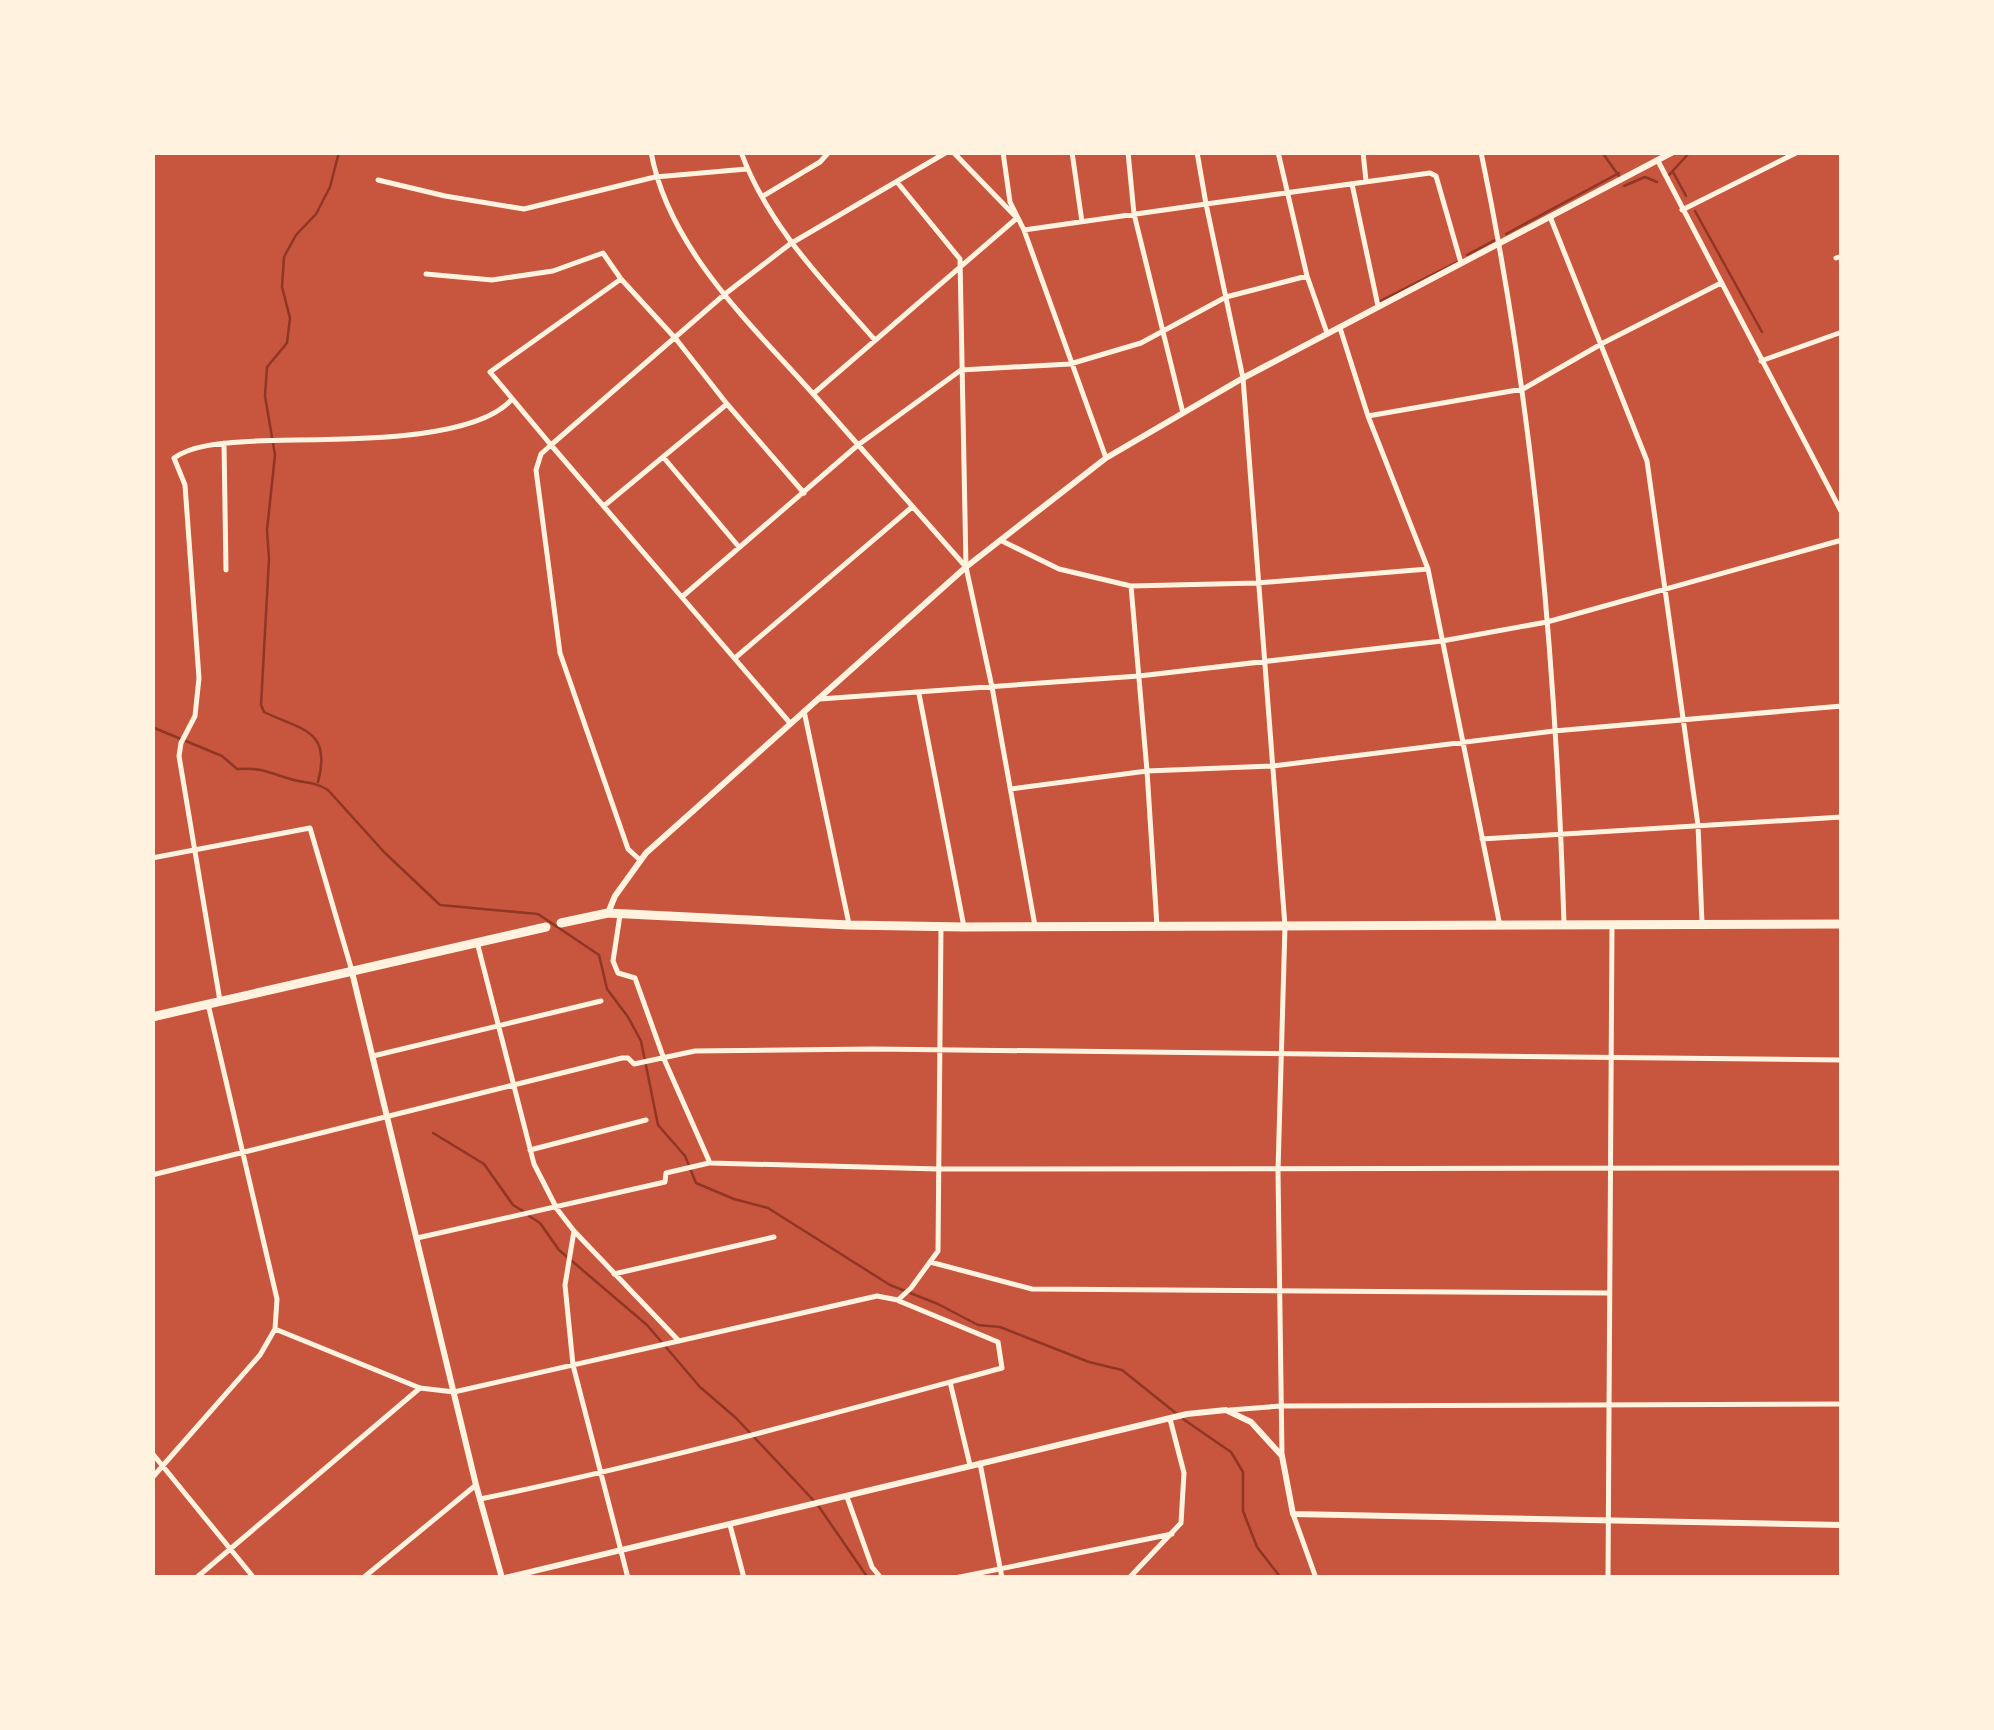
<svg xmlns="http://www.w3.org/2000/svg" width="1994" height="1730" font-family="Karla,sans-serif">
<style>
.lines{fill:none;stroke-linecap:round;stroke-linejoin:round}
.stream{stroke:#8f3625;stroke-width:2.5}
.minor{stroke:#fff3e0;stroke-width:5}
.tertiary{stroke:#fff3e0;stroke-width:6}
.trunk{stroke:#fff3e0;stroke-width:9}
</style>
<rect width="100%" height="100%" fill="#c8553d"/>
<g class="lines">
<path class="stream" d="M 1602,152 L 1621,179
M 1673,172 L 1686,196
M 1669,175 L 1690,152
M 1624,186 L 1645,177 L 1657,182
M 1695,211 L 1762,332
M 1506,234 L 1619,173
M 1467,255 L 1495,240
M 1380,301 L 1457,262
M 152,727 L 222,756 L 237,769 C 263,768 264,771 287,778 C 304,784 311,780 328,790 L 384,852 L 440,905 L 538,914 L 599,955 L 607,989 L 628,1017 L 641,1041 L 658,1125 L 685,1156 L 696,1183 L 734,1199 L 768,1208 L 890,1285 L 938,1304 L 978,1325 L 1000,1327 L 1089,1362 L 1122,1370 L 1177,1414
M 318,782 C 332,729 301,730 264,712 L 261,705 L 269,559 L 267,530 L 275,455 L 265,396 L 267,367 L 287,343 L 290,318 L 282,287 L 284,257 L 296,235 L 316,214 L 330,187 L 339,152
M 433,1133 L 484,1164 L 513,1205 L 523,1211
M 529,1216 L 540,1223 L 559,1250 L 647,1325 L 700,1387 L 736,1418 L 817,1504 L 868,1578
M 1183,1419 L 1231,1452 L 1243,1472 L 1243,1511 L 1257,1547 L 1281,1578"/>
<path class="minor" d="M 651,152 C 669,250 752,325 815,396 C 865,453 916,510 966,567 L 960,259 L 897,182
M 741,152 C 768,226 824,282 875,340
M 1003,152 L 1010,202 L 1024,230 L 1106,458
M 1072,152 L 1082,222
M 1128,152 L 1134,214 L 1183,413
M 1278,152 L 1307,276
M 1363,152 L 1366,181
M 1481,152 C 1534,407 1556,665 1564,924
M 1658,161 L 1842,513
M 378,180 L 445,196 L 524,209 L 655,177 L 747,169
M 1352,184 L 1378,306
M 763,196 L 820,162 L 829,152
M 1682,210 L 1798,152
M 1551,219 L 1647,461 L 1698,825 L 1702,923
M 1024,230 L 1206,204 L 1197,152
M 1836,258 L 1842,256
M 426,274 L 492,280 L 553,271 L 603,253 L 621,279
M 1340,328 L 1368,416 L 1428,569 L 1500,926
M 1761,361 L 1842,332
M 813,394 L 1017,218 L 953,152
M 1368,416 L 1523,389 L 1603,343 L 1721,283
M 224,443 L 226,570
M 664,458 L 739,547
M 605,505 L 727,404 L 804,493
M 1000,540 L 1059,569 L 1131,586 L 1257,583 L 1428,569
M 966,567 L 992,687 L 1035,926
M 1131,586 L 1147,771 L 1157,926
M 683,596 L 858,445 L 961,370 L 1070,364 L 1141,343 L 1226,297 L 1307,276 L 1327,333
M 735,658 L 912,507
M 919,694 L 964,927
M 820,699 L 1139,676 L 1442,641 L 1547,622 L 1842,540
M 804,711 L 849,924
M 790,723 L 551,445 L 725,294 L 790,244 L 947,152
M 1011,789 L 1147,771 L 1273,766 L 1554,731 L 1842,706
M 1482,839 L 1842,817
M 152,858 L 310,828 L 352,971
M 640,860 L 628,849 L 560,653 L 536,470 L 541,454 L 551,445 L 490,372 L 621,279 L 676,339 L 727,404
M 620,915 L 613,961 L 618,973 L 635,978 L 664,1059 L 710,1163 L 938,1169 L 1842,1168
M 477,942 L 534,1164 L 557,1209 L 574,1231 L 679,1341
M 220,1001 L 179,756 L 181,743 L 195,716 L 199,678 L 185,485 L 174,458 C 195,443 231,443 256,441 C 318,438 472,446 512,399
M 373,1056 L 601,1001
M 530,1150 L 646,1120
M 152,1175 L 622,1058 L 628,1058 L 634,1064 L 695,1051 L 873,1049 L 1842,1060
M 574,1231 L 565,1285 L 573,1365 L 628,1578
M 417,1238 L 665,1182 L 666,1173 L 709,1163
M 930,1262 L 1032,1289 L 1608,1293
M 614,1274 L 774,1237
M 275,1329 L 420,1388 L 454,1392 L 877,1296 L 898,1300 L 911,1288 L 938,1251 L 941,926
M 950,1382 L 970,1465
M 1230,1410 L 1281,1406 L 1842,1404
M 152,1453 L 254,1578
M 1282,1456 L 1278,1171 L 1285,926 L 1243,378 L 1206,204 L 1430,173 L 1436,176 L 1461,263
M 980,1463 L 1002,1578
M 152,1478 L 260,1355 L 275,1329 L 277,1299 L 208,1004
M 847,1497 L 872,1567 L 881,1578
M 480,1499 C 656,1463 828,1415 1002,1368 L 998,1342 L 899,1301
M 1293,1514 L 1316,1578
M 730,1525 L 744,1578
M 196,1578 L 420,1388
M 363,1578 L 476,1485
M 955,1578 L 1172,1534
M 1129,1578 L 1181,1523 L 1184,1473 L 1170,1419
M 1608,1578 L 1612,924"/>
<path class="tertiary" d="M 608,913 L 615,896 L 646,853 L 966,567 L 1106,458 L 1243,378 L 1673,152
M 352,972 L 476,1485 L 502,1578
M 505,1578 L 1187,1414 L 1226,1410 L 1251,1422 L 1282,1456 L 1293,1514 L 1842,1525"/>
<path class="trunk" d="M 561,923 L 608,913 L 849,925 L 964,927 L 1842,924
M 152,1017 L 546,927"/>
</g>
<rect width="1994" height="1730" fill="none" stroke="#fff3e0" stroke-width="310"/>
</svg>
